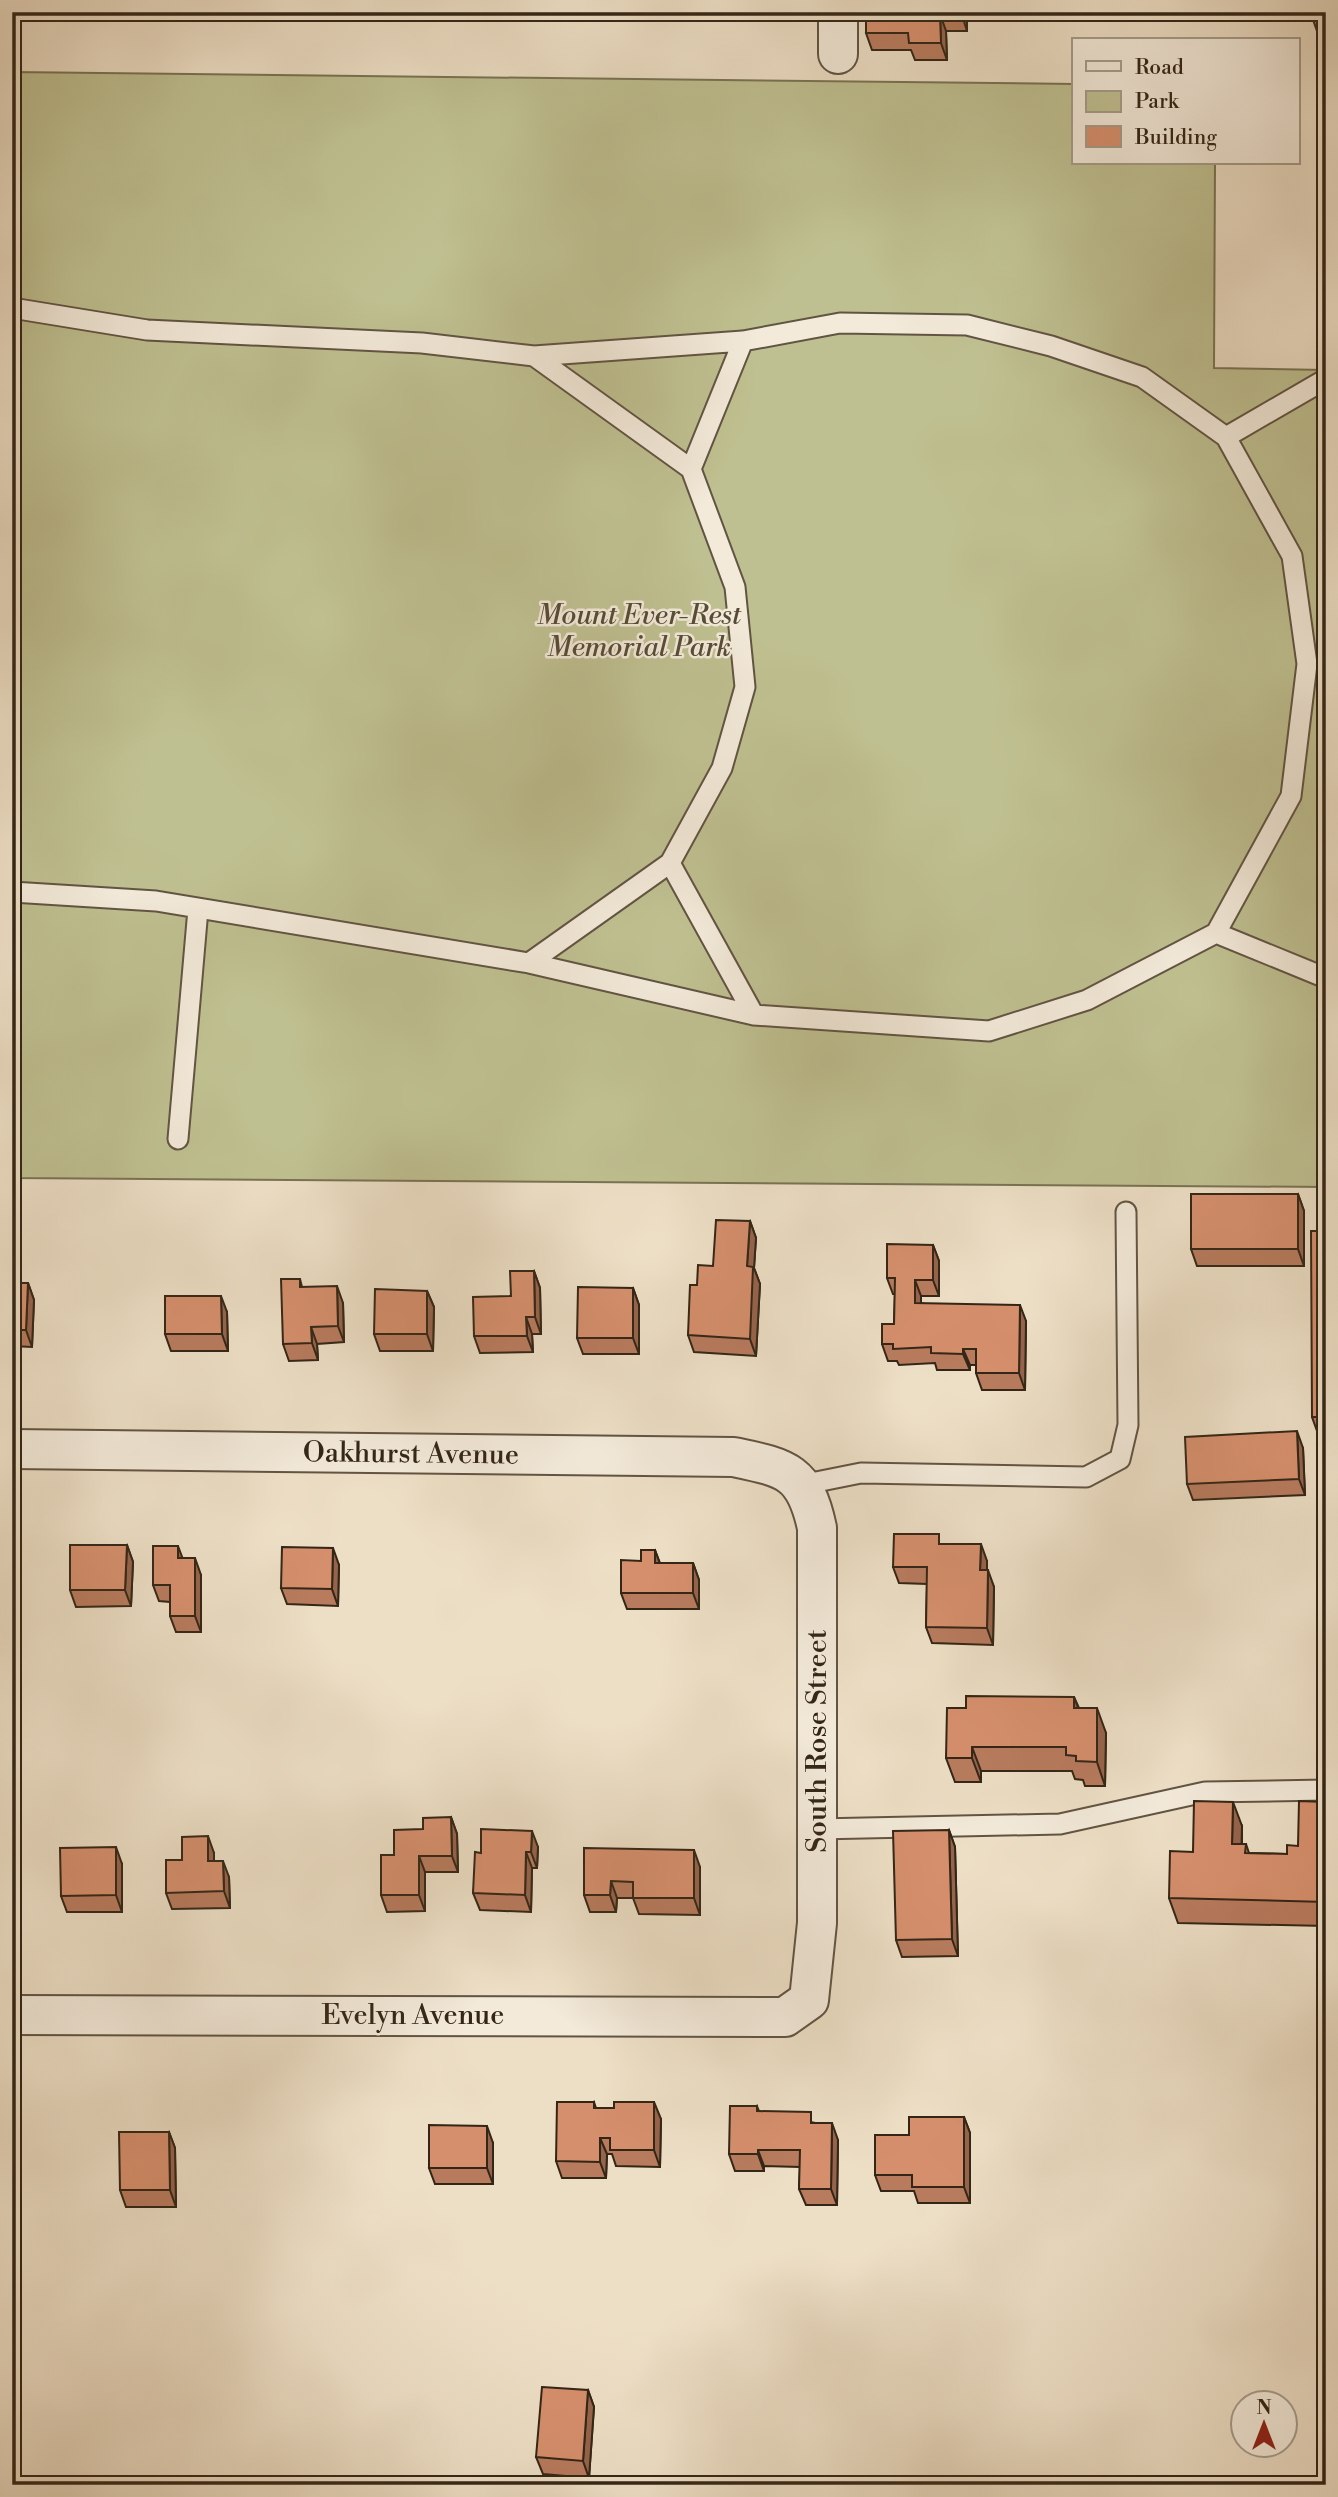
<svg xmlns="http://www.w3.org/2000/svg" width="1338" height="2497" font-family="'Libre Bodoni',serif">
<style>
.green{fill:#bfc091;stroke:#797354;stroke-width:2}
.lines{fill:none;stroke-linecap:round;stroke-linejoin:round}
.lane-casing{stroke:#625443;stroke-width:23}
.street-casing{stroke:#625443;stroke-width:42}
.lane{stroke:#f3eada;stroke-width:19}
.street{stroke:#f3eada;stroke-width:38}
.wall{fill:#b87b5e;stroke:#332617;stroke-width:2}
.shaded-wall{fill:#96644c;stroke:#332617;stroke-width:2}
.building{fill:#d68f6d;stroke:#332617;stroke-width:2}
.labels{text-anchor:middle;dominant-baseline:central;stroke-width:5;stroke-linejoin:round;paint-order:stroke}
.park-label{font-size:28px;font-style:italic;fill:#564c36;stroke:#f3eada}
.street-label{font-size:28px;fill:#332617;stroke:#f3eada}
</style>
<rect width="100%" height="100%" fill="#eddfc6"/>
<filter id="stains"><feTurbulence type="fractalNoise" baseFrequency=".00286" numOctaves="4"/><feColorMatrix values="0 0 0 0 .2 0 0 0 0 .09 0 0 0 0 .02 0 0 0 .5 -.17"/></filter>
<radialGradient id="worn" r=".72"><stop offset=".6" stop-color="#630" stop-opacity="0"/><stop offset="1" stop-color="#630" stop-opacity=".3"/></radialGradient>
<path class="green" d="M 12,72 L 1074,84 L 1074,163 L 1215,163 L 1214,368 L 1326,370 L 1326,1187 L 12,1178 Z"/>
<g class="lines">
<defs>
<path id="lane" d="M 12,308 L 147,330 L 422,343 L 534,356 L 743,341 L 840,323 L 967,325 L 1051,346 L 1142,377 L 1226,437 L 1292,556 L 1307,664 L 1291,796 L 1216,933 L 1087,1000 L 989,1031 L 754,1015 L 529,963 L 156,901 L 12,892
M 1226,437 L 1326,379
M 691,469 L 743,341
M 670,863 L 754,1015
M 1216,933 L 1326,978
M 529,963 L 670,863 L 722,768 L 745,687 L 735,587 L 691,469 L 534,356
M 178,1139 L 198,909
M 801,1485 L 861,1473 L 1086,1477 L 1120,1459 L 1128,1425 L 1126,1212
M 817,1829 L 1060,1824 L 1205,1792 L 1326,1790"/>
<g id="street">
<path d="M 838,12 L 838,54"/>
<path id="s1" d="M 12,1449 L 734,1457 C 786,1468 805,1471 817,1528 L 817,1923 L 809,2000 L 785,2017 L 12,2015"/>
</g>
</defs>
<use href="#lane" class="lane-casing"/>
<use href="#street" class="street-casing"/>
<use href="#lane" class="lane"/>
<use href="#street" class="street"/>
</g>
<path class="wall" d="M 905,12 L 993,12 L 993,16 L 967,17 L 967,31 L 946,31 L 947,60 L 915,60 L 911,50 L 872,50 L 866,33 L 905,15 Z
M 1326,12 L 1326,31 L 1317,31 L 1311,14 Z
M 1298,1194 L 1304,1211 L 1304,1266 L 1197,1266 L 1191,1249 Z
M 750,1221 L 756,1238 L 754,1268 L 760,1284 L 756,1356 L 694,1352 L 688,1335 L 697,1285 Z
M 1326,1231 L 1326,1442 L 1321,1442 L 1312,1417 Z
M 933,1245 L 939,1261 L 939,1296 L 921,1296 L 921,1303 L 1026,1321 L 1025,1390 L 982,1390 L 976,1373 L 976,1365 L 970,1365 L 970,1370 L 937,1370 L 935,1363 L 899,1365 L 897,1361 L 888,1361 L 882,1344 L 894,1324 L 895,1294 L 893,1294 L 887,1278 Z
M 534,1271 L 540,1288 L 541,1334 L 532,1334 L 533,1352 L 480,1353 L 474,1336 Z
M 300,1279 L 302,1287 L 343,1303 L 344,1342 L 317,1344 L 318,1360 L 289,1361 L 283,1344 Z
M 12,1283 L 28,1283 L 34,1300 L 32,1347 L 12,1346 Z
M 633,1288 L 639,1305 L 639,1354 L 583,1354 L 577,1338 Z
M 427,1291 L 434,1307 L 433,1351 L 380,1351 L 374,1334 Z
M 227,1312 L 228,1351 L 171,1351 L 165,1334 Z
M 1303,1448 L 1305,1495 L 1193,1500 L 1187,1484 Z
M 942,1544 L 987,1561 L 987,1570 L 994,1587 L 993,1645 L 932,1643 L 926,1627 L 927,1584 L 899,1583 L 893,1567 Z
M 127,1545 L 133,1562 L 131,1606 L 76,1607 L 70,1590 Z
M 12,1547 L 14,1547 L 20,1564 L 20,1604 L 12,1604 Z
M 655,1550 L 660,1563 L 693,1563 L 699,1580 L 699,1609 L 627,1609 L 621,1593 L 641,1561 Z
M 182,1558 L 201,1575 L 201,1632 L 176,1632 L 170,1616 L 170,1602 L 159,1601 L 153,1585 Z
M 339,1565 L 338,1606 L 287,1604 L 281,1588 Z
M 1074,1697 L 1079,1708 L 1106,1733 L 1105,1786 L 1085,1786 L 1083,1780 L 1075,1779 L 1072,1771 L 981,1771 L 981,1782 L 955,1782 L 946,1758 L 966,1708 Z
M 1326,1802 L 1326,1926 L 1178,1923 L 1169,1898 L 1193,1852 L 1242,1826 L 1242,1844 L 1246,1844 L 1249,1853 L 1287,1854 L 1298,1846 Z
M 451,1817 L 457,1834 L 458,1872 L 425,1872 L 425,1911 L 387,1912 L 381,1895 L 394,1855 Z
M 949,1830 L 955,1847 L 958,1956 L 902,1957 L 896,1940 Z
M 538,1847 L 537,1868 L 532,1868 L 531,1912 L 480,1910 L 473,1893 L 481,1853 Z
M 584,1848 L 700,1867 L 700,1915 L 639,1914 L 633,1898 L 617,1898 L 616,1912 L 590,1912 L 584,1895 Z
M 214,1853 L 214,1861 L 229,1877 L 230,1908 L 172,1909 L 166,1893 L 182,1860 Z
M 122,1864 L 122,1912 L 67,1912 L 61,1896 Z
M 594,2102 L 596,2108 L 661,2119 L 660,2167 L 616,2166 L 612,2154 L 607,2154 L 606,2178 L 562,2178 L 556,2161 Z
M 757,2106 L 759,2111 L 815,2123 L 838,2140 L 837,2205 L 806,2205 L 799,2189 L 800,2167 L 764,2166 L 764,2171 L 735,2171 L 729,2154 Z
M 964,2117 L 970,2133 L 970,2203 L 918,2203 L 914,2191 L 881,2191 L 875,2175 L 909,2135 Z
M 169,2132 L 175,2148 L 176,2207 L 126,2207 L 120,2190 Z
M 493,2143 L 493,2184 L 435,2184 L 429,2168 Z
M 588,2390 L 594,2407 L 589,2478 L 543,2474 L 536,2457 Z"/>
<path class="shaded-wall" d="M 961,12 L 965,12 L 967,17 L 967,31 Z
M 940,14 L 946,31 L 947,60 L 941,43 Z
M 1298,1194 L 1304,1211 L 1304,1266 L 1298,1249 Z
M 750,1221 L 756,1238 L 754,1268 L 760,1284 L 756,1356 L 750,1339 L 747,1266 Z
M 933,1245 L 939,1261 L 939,1296 L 933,1280 Z
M 534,1271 L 540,1288 L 541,1334 L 535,1317 Z
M 915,1280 L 921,1296 L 921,1320 L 915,1303 Z
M 28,1283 L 34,1300 L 32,1347 L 26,1330 Z
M 337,1286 L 343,1303 L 344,1342 L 338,1326 Z
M 633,1288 L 639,1305 L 639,1354 L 633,1338 Z
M 427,1291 L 434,1307 L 433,1351 L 427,1334 Z
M 221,1296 L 227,1312 L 228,1351 L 222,1334 Z
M 1020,1305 L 1026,1321 L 1025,1390 L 1019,1373 Z
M 526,1317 L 532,1334 L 533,1352 L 527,1336 Z
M 311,1327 L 317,1344 L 318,1360 L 312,1343 Z
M 963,1349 L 970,1365 L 970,1370 L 963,1354 Z
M 1297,1431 L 1303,1448 L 1305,1495 L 1299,1479 Z
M 981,1544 L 987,1561 L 987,1587 L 980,1570 Z
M 127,1545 L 133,1562 L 131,1606 L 125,1590 Z
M 178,1546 L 184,1562 L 178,1558 Z
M 14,1547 L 20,1564 L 20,1604 L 14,1588 Z
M 333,1548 L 339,1565 L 338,1606 L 332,1589 Z
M 655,1550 L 661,1567 L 655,1563 Z
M 195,1558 L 201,1575 L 201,1632 L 195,1616 Z
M 693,1563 L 699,1580 L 699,1609 L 693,1593 Z
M 988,1570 L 994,1587 L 993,1645 L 987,1628 Z
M 1074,1697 L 1083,1721 L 1074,1708 Z
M 1097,1708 L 1106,1733 L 1105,1786 L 1097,1762 Z
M 972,1747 L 981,1771 L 981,1782 L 972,1758 Z
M 1233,1802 L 1242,1826 L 1241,1868 L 1232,1844 Z
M 451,1817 L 457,1834 L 458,1872 L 452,1856 Z
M 949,1830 L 955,1847 L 958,1956 L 952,1939 Z
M 532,1831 L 538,1847 L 537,1868 L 531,1852 Z
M 208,1836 L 214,1853 L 214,1878 L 208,1861 Z
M 116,1847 L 122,1864 L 122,1912 L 116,1895 Z
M 694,1850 L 700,1867 L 700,1915 L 694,1898 Z
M 526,1852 L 532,1868 L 531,1912 L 525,1895 Z
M 419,1856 L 425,1872 L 425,1911 L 419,1895 Z
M 223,1861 L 229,1877 L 230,1908 L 224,1891 Z
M 611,1881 L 617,1898 L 616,1912 L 610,1895 Z
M 654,2102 L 661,2119 L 660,2167 L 654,2150 Z
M 964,2117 L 970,2133 L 970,2203 L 964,2187 Z
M 832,2123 L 838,2140 L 837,2205 L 831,2189 Z
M 487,2126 L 493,2143 L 493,2184 L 487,2168 Z
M 169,2132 L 175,2148 L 176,2207 L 170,2190 Z
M 600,2138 L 607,2154 L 606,2178 L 600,2162 Z
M 758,2150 L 764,2166 L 764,2171 L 758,2154 Z
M 588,2390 L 594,2407 L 589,2478 L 583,2461 Z"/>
<path class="building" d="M 905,12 L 961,12 L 961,14 L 940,14 L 941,43 L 909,43 L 908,33 L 866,33 L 866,15 L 905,15 Z
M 1311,12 L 1326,12 L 1326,14 L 1311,14 Z
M 1191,1194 L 1298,1194 L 1298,1249 L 1191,1249 Z
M 716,1220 L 750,1221 L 747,1266 L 753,1267 L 750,1339 L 688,1335 L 690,1285 L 697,1285 L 698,1265 L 713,1266 Z
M 1311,1231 L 1326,1231 L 1326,1417 L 1312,1417 Z
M 887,1244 L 933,1245 L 933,1280 L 915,1280 L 915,1303 L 1020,1305 L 1019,1373 L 976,1373 L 976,1349 L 963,1349 L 963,1354 L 931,1353 L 931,1347 L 893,1349 L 893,1344 L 882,1344 L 882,1324 L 894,1324 L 895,1278 L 887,1278 Z
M 510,1271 L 534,1271 L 535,1317 L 526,1317 L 527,1336 L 474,1336 L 473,1297 L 511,1296 Z
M 281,1279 L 300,1279 L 300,1287 L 337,1286 L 338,1326 L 311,1327 L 312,1343 L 283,1344 Z
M 12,1283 L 28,1283 L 26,1330 L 12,1330 Z
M 578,1287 L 633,1288 L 633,1338 L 577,1338 Z
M 375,1289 L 427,1291 L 427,1334 L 374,1334 Z
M 165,1296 L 221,1296 L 222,1334 L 165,1334 Z
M 1297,1431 L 1299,1479 L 1187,1484 L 1185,1437 Z
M 894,1534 L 939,1534 L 939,1544 L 981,1544 L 980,1570 L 988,1570 L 987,1628 L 926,1627 L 927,1567 L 893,1567 Z
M 70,1545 L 127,1545 L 125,1590 L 70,1590 Z
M 153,1546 L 178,1546 L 178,1558 L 195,1558 L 195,1616 L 170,1616 L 170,1585 L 153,1585 Z
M 12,1547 L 14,1547 L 14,1588 L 12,1588 Z
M 282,1547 L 333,1548 L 332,1589 L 281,1588 Z
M 641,1550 L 655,1550 L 655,1563 L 693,1563 L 693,1593 L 621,1593 L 621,1560 L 641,1561 Z
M 966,1696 L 1074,1697 L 1074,1708 L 1097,1708 L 1097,1762 L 1076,1761 L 1076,1756 L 1066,1755 L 1066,1747 L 972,1747 L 972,1758 L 946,1758 L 947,1708 L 966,1708 Z
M 1194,1801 L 1233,1802 L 1232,1844 L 1246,1844 L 1245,1853 L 1287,1854 L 1287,1845 L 1298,1846 L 1299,1801 L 1326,1802 L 1326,1902 L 1169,1898 L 1170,1851 L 1193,1852 Z
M 451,1817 L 452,1856 L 419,1856 L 419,1895 L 381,1895 L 381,1855 L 394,1855 L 394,1830 L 423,1829 L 423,1818 Z
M 481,1829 L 532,1831 L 531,1852 L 526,1852 L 525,1895 L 473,1893 L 475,1852 L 481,1853 Z
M 949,1830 L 952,1939 L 896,1940 L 893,1831 Z
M 208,1836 L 208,1861 L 223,1861 L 224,1891 L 166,1893 L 166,1860 L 182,1860 L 182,1837 Z
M 116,1847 L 116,1895 L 61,1896 L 60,1848 Z
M 584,1848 L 694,1850 L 694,1898 L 633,1898 L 633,1882 L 611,1881 L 610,1895 L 584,1895 Z
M 557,2102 L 594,2102 L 594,2108 L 614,2108 L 614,2102 L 654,2102 L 654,2150 L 610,2150 L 610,2138 L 600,2138 L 600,2162 L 556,2161 Z
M 730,2106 L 757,2106 L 757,2111 L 811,2112 L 811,2123 L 832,2123 L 831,2189 L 799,2189 L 800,2150 L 758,2150 L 758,2154 L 729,2154 Z
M 909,2117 L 964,2117 L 964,2187 L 912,2187 L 912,2175 L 875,2175 L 875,2135 L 909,2135 Z
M 429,2125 L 487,2126 L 487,2168 L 429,2168 Z
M 119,2132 L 169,2132 L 170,2190 L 120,2190 Z
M 542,2387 L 588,2390 L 583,2461 L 536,2457 Z"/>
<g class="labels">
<g class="park-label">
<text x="639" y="615">Mount Ever-Rest<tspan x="639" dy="32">Memorial Park</tspan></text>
</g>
<g class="street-label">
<text stroke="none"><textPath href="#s1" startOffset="399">Oakhurst Avenue</textPath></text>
<text transform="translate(817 1741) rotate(-90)">South Rose Street</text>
<text x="413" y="2015">Evelyn Avenue</text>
</g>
</g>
<rect width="1338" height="2497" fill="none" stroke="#eddfc6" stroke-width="42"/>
<rect x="14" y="14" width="1310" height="2469" fill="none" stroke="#332617" stroke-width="3.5"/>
<rect x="21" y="21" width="1296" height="2455" fill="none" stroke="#332617" stroke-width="2"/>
<rect x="1072" y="38" width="228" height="126" fill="#f3eada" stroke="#a69c8c" stroke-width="2"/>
<rect x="1086" y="61" width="35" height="10" fill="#f3eada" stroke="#a69c8c" stroke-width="2"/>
<text x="1135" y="74" font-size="21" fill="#332617">Road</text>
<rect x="1086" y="91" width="35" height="21" fill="#bfc091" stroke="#a69c8c" stroke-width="2"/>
<text x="1135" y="108" font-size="21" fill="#332617">Park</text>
<rect x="1086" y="126" width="35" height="21" fill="#d68f6d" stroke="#a69c8c" stroke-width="2"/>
<text x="1135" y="144" font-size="21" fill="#332617">Building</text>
<g transform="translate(1264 2424)"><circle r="33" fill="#f3eada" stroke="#a69c8c" stroke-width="2"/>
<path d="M0-5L12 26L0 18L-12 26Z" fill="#8f2418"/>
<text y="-10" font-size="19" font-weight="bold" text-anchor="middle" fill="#332617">N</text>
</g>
<rect width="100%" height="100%" filter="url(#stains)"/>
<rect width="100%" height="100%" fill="url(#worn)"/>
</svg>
